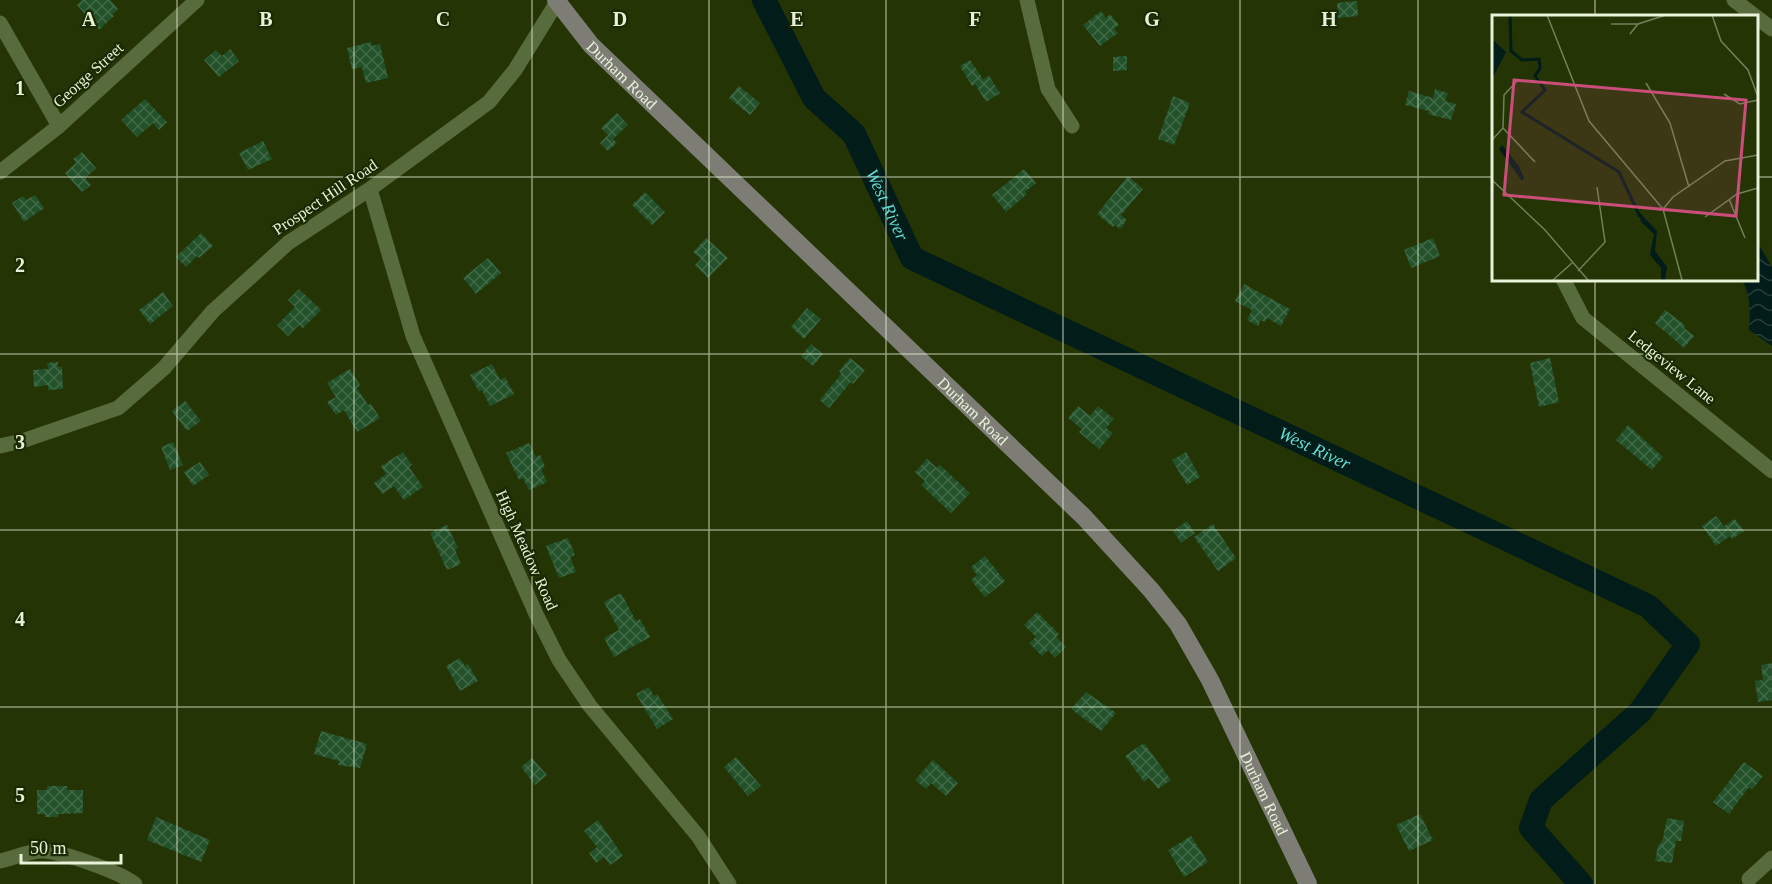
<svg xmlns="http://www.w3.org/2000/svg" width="1772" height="884" font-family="'Times New Roman',serif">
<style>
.water{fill:url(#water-waves)}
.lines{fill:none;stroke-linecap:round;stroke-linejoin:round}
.river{stroke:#021c19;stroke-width:24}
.building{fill:url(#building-cross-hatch)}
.street{stroke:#586b3d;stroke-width:15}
.secondary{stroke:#7d7d76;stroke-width:18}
.grid{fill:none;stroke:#e7f2d9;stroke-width:1.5;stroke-opacity:0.55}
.labels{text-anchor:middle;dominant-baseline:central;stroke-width:4.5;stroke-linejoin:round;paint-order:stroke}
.street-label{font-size:16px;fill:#e7f2d9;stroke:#1a2a00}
.water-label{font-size:18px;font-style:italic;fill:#60ddd2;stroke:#1a2a00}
.inset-river{fill:none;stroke:#021c19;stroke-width:3}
.inset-road{fill:none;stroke:#72805a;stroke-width:1.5}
.view{fill:#cb4e7a;fill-opacity:0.15;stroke:#cb4e7a;stroke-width:3}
.inset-edge{fill:none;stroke:#e7f2d9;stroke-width:3}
.grid-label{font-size:20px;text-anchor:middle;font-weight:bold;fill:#e7f2d9;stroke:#1a2a00;stroke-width:4.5;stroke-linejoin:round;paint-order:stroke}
</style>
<defs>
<pattern id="water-waves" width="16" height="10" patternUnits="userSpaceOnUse" patternTransform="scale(1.5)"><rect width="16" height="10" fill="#021c19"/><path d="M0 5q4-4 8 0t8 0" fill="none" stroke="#273d3a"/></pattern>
<pattern id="building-cross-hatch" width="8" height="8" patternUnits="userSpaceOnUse" patternTransform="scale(1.5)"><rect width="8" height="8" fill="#22512a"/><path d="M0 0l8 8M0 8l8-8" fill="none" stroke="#426a48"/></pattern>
</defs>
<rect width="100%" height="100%" fill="#243405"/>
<path class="water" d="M 1756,240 L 1772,267 L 1772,346 L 1749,330 C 1750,308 1751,299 1742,279 L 1756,279 Z"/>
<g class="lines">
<path class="river" id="s1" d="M 764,0 L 814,98 L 854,134 L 912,258 L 1648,606 L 1688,644 L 1640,712 L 1541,800 L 1531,828 L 1581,884"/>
</g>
<path class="building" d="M 82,0 L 110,0 L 118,9 L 113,14 L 114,16 L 99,30 L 77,5 Z
M 1357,1 L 1358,16 L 1338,18 L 1337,3 Z
M 1101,11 L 1106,18 L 1110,14 L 1119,25 L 1114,29 L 1118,33 L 1100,46 L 1083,25 Z
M 371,42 L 372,46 L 380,44 L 388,78 L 366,83 L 362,67 L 352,69 L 347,48 Z
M 230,49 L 239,61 L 219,77 L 204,60 L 216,50 L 222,56 Z
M 1127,56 L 1127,70 L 1113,71 L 1113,57 Z
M 970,60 L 983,79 L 972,86 L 960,66 Z
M 989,76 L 1000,93 L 986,102 L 975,84 Z
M 739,86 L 760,103 L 750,115 L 729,98 Z
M 1435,89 L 1448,93 L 1445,101 L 1456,104 L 1451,120 L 1428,114 L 1429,111 L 1405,105 L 1409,91 L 1433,98 Z
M 1173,96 L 1190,103 L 1174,145 L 1158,139 Z
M 145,99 L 167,122 L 159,130 L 153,123 L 137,137 L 121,120 Z
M 617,113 L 628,125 L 613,139 L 617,143 L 608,151 L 600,143 L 608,135 L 601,128 Z
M 263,141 L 272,159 L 248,170 L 239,153 Z
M 82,152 L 96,168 L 85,178 L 91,185 L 82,192 L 65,173 L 76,163 L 73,159 Z
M 1024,169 L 1036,183 L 1025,192 L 1027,194 L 1006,212 L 992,195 Z
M 1128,176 L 1143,189 L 1121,215 L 1127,220 L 1120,229 L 1115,225 L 1113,227 L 1097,214 Z
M 645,192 L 665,212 L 652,225 L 632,205 Z
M 35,195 L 44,208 L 24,222 L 12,203 L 23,196 L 26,200 Z
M 201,233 L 213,246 L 199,258 L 197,256 L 186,267 L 176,257 Z
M 706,238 L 728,258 L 708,278 L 695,265 L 701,259 L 693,252 Z
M 1433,238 L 1440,256 L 1411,268 L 1404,250 Z
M 488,258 L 501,273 L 476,294 L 463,278 Z
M 1244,284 L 1290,309 L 1281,326 L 1267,318 L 1265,322 L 1261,320 L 1258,326 L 1247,320 L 1252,310 L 1235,301 Z
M 299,289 L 321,310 L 303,328 L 299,325 L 288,336 L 277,325 L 295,307 L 288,300 Z
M 163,292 L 173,306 L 150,324 L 139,310 Z
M 807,308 L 821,319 L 804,339 L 791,327 Z
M 1665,310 L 1685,325 L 1684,328 L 1694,336 L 1684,348 L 1655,323 Z
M 811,344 L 823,354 L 813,366 L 801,356 Z
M 850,358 L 865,370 L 853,384 L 851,382 L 829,408 L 820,400 L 838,378 L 841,373 L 839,371 Z
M 1550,358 L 1559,402 L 1539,407 L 1530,363 Z
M 58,362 L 58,367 L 62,367 L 63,389 L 48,390 L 48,385 L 34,387 L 33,370 L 48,369 L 47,363 Z
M 492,364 L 500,380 L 505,377 L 514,394 L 490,406 L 482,390 L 479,392 L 470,375 Z
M 350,369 L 360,385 L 357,388 L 368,405 L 371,404 L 380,418 L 357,432 L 344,410 L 336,415 L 327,402 L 336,397 L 327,383 Z
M 185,401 L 201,421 L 187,431 L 172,411 Z
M 1078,406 L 1090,416 L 1098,406 L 1114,419 L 1106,428 L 1113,433 L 1099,449 L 1079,432 L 1082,429 L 1068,418 Z
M 1628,425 L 1663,457 L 1652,470 L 1616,440 Z
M 173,442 L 183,465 L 170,470 L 161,447 Z
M 529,443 L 536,457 L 540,455 L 545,467 L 541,469 L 547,482 L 529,490 L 523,478 L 519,480 L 506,453 Z
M 403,452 L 412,465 L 409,467 L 423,487 L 404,500 L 394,486 L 382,494 L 374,483 L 386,474 L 381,466 Z
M 1186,452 L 1200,477 L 1187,485 L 1172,460 Z
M 927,459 L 937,468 L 940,465 L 970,493 L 951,513 L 921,485 L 925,481 L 915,472 Z
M 200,462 L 209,475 L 193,486 L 184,472 Z
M 1716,516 L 1724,526 L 1735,519 L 1744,531 L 1732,539 L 1730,536 L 1716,546 L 1702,526 Z
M 1187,521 L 1195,533 L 1181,543 L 1173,531 Z
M 1213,524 L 1236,558 L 1218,571 L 1194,537 Z
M 447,525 L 458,548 L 455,550 L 461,564 L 447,570 L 430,533 Z
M 568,538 L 575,555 L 570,557 L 576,572 L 559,578 L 546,546 Z
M 985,556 L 1005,581 L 985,597 L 971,580 L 977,575 L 971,567 Z
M 621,593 L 636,621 L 640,619 L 650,637 L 614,657 L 604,638 L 619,630 L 604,602 Z
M 1037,612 L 1059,634 L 1056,637 L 1066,647 L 1055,658 L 1048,650 L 1042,656 L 1029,643 L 1036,637 L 1024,625 Z
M 460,658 L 465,666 L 468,664 L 478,681 L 460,691 L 446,666 Z
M 1772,663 L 1772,700 L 1758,702 L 1755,681 L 1763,680 L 1761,665 Z
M 649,687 L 654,696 L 657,694 L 673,719 L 657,729 L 636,694 Z
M 1086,692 L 1116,713 L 1101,731 L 1071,709 Z
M 321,731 L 367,744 L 360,768 L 338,765 L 339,761 L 314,754 Z
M 1144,743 L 1171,780 L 1158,789 L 1149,778 L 1144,782 L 1125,756 Z
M 736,757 L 761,786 L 748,796 L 724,767 Z
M 532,758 L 547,775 L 535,785 L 521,767 Z
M 933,760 L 958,783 L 946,796 L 931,783 L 926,789 L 915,780 Z
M 1744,762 L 1763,776 L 1752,790 L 1749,787 L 1729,814 L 1713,802 Z
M 47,786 L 67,786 L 67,790 L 83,790 L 83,813 L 58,814 L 58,817 L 45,817 L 45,814 L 37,814 L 37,790 L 47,790 Z
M 1420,814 L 1433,840 L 1409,851 L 1396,825 Z
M 156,817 L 210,840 L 201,862 L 147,840 Z
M 1667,818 L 1684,821 L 1681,841 L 1676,841 L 1672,863 L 1655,861 L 1658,845 L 1660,845 L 1663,838 Z
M 598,820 L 623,856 L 610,865 L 604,857 L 596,863 L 589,853 L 597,847 L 584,831 Z
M 1191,836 L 1208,862 L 1184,877 L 1168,850 Z"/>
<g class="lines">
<path class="street" d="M 1027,0 L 1048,89 L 1072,126
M 1734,0 L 1772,29
M 0,23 L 59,126
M 0,172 L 59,126 L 197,0
M 370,189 L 413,336 L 536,614 L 559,660 L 590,706 L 698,836 L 729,884
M 1563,279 L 1583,318 L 1772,471
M 0,446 L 22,441 L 118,408 L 164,368 L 213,311 L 288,243 L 370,189 L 489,102 L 515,70 L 557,2
M 0,861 C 13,858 29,851 42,851 C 61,851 120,872 135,884
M 1749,879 L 1772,858"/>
<path class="secondary" id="s2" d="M 556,0 L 591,45 L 1084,517 L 1151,590 L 1178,624 L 1210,680 L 1308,884"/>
</g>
<path class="grid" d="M 177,0 L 177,884M 354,0 L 354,884M 532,0 L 532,884M 709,0 L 709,884M 886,0 L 886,884M 1063,0 L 1063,884M 1240,0 L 1240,884M 1418,0 L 1418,884M 1595,0 L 1595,16M 0,177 L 1493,177M 1756,177 L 1772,177M 1595,279 L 1595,884M 0,354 L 1772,354M 0,530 L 1772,530M 0,707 L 1772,707"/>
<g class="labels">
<g class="street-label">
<text transform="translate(88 75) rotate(-42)">George Street</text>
<text stroke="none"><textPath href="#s2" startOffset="100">Durham Road</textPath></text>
<text transform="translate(325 197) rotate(-34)">Prospect Hill Road</text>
<text transform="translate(1672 367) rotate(39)">Ledgeview Lane</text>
<text stroke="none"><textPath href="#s2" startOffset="586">Durham Road</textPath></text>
<text transform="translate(527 550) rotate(66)">High Meadow Road</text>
<text stroke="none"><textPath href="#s2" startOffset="1072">Durham Road</textPath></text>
</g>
<g class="water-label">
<text stroke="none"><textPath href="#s1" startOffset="242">West River</textPath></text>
<text stroke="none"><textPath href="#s1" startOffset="746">West River</textPath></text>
</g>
</g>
<g transform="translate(1492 15)">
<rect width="266" height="266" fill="#243405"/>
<path d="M 0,24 L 14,37 L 0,64 ZM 10,130 L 27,151 L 32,163 L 30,166 L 7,134 ZM 147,197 L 165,216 L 163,236 L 175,252 L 173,265 L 169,265 L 169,253 L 158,240 L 162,219 L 149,207 Z" fill="#021c19"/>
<path class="inset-river" d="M 18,0 L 19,36 L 30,45 L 47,44 L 48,53 L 43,61 L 53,75 L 30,97 L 127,157 L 148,202"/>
<path class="inset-road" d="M 55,0 L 97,106 L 171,194 L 190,265M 220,0 L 229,26 L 256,55 L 266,82M 119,9 L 146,9M 138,19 L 146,9 L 174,0M 154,68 L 178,108 L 197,172M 232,79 L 248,89 L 266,85M 11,113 L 43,147M 0,125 L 11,113 L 12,80 L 25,66M 0,165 L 53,215 L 96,265M 237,184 L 253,223M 171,194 L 181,182 L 233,146 L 266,140M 213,202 L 245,179 L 266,173M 86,256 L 113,227 L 105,172M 61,265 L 80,248"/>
<path class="view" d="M 22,65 L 254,85 L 244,201 L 12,180 Z"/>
<rect width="266" height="266" class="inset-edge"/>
</g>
<g class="grid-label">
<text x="89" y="26">A</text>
<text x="266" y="26">B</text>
<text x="443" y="26">C</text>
<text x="620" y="26">D</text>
<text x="797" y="26">E</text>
<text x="975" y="26">F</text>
<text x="1152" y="26">G</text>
<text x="1329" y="26">H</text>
<text x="20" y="95">1</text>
<text x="20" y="272">2</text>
<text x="20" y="449">3</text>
<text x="20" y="626">4</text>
<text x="20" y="802">5</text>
</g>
<path d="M21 854v9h100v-9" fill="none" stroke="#e7f2d9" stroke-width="3"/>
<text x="30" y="854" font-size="18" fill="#e7f2d9" stroke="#1a2a00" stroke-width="4.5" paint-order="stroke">50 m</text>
</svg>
